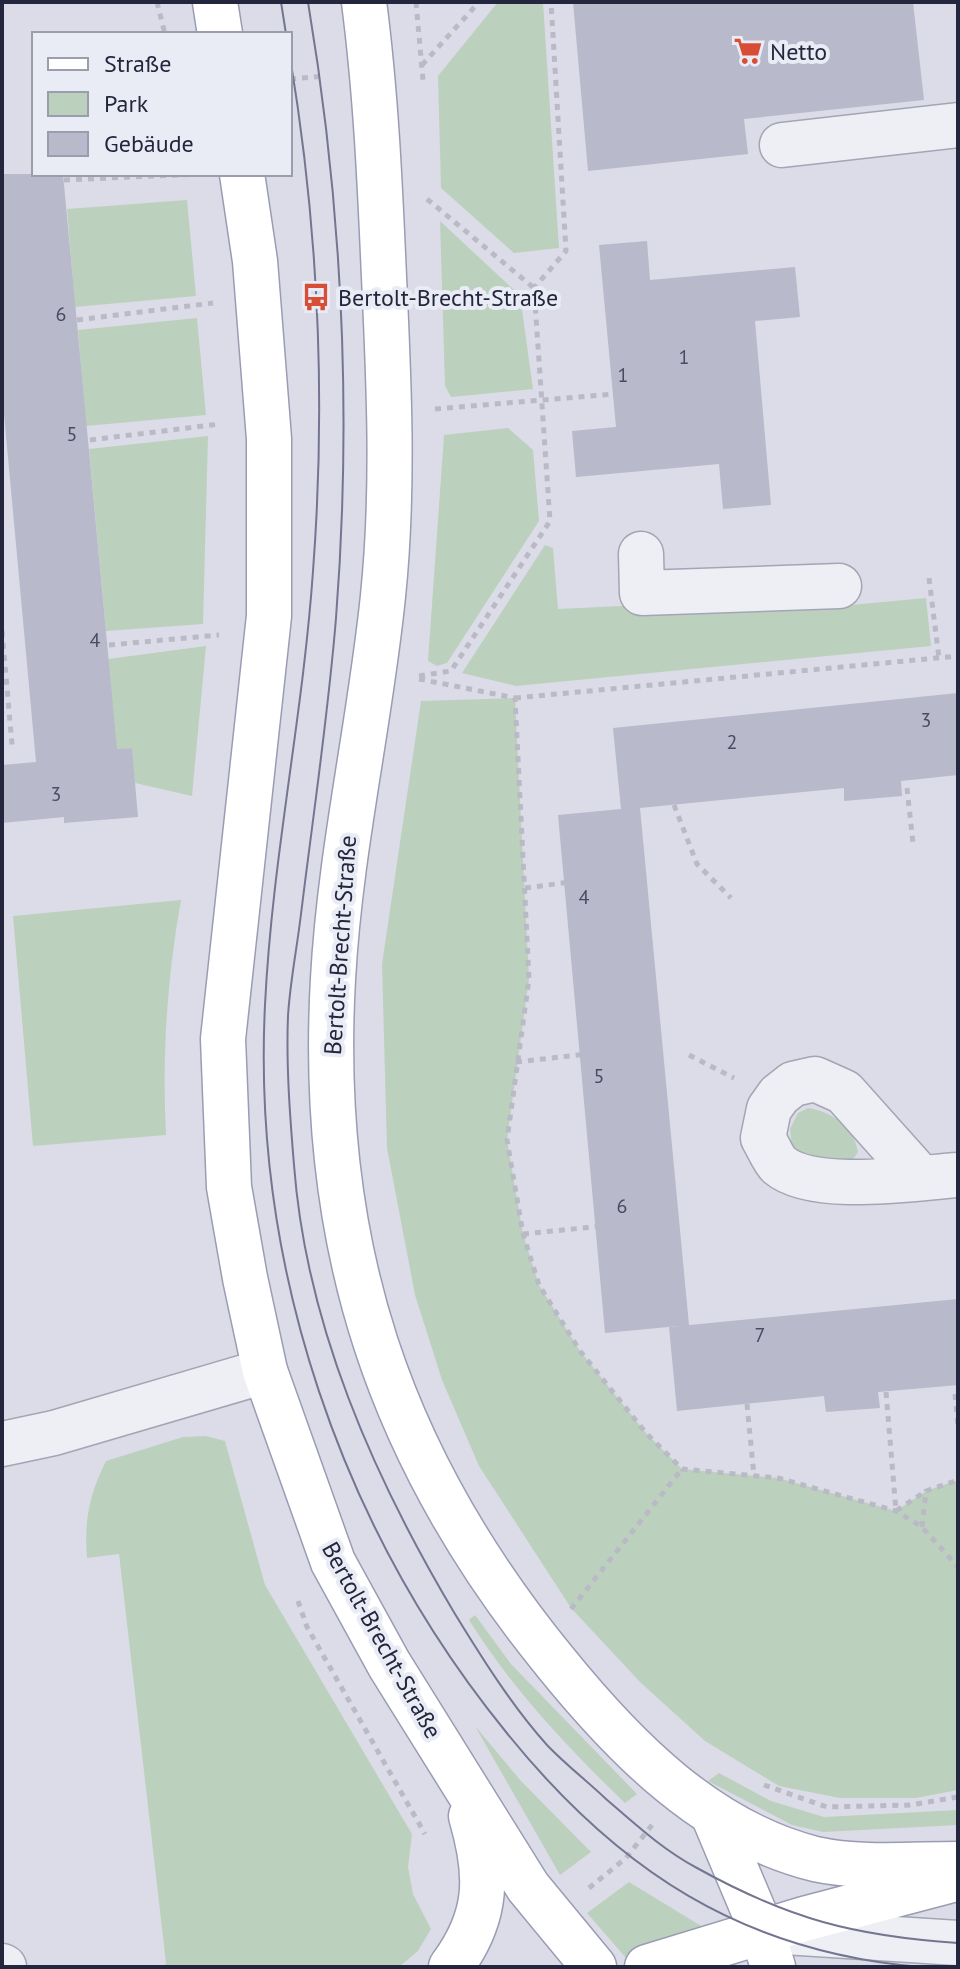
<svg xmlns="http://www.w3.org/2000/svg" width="960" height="1969" font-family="'PT Sans',sans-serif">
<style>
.green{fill:#bcd1bd}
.building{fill:#b8b9ca}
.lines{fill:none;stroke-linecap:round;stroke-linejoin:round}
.minor-casing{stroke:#a4a5b4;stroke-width:47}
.major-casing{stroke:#9a9cb3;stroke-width:47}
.path{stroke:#b9bac5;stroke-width:5;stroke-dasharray:6 6;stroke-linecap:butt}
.minor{stroke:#eeeef5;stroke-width:44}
.major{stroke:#fff;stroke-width:44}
.tram{stroke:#747691;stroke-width:2}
.labels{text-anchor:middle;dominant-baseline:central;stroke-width:8;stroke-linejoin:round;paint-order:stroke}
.number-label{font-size:20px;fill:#494b61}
.poi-label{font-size:24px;fill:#24263e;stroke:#eaecf5;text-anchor:start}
.street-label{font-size:24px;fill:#24263e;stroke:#eaecf5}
</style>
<rect width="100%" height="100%" fill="#dbdce7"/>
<path class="green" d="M 498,2 L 543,2 L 559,248 L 514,253 L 441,188 L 438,76 Z
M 187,200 L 196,296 L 75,307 L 67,209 Z
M 440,221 L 514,290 L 521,302 L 533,389 L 451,397 L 445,386 Z
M 197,318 L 206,415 L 86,426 L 78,330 Z
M 508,428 L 533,450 L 539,521 L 447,663 L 437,666 L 428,661 L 444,435 Z
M 208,436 L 203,624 L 106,631 L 89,449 Z
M 545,545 L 553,548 L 558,609 L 811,597 L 829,607 L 926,598 L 931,646 L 516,686 L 462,673 Z
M 206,646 L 192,796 L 135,783 L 131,748 L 98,751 L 108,659 Z
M 515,698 L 529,979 L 507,1140 L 523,1234 L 539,1285 L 580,1351 L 646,1433 L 682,1469 L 778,1478 L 896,1511 L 926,1491 L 958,1480 L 958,1790 L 916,1798 L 840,1798 L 779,1786 L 705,1741 L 641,1683 L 571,1608 L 479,1466 L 442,1380 L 415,1295 L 387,1148 L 382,964 L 421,701 Z
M 181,900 C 167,978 162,1056 166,1135 L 33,1146 L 13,916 Z
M 808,1108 C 832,1112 854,1126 858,1152 L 852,1161 L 808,1159 L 792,1148 L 790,1129 L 798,1113 Z
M 206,1436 L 225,1441 L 265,1585 L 412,1834 L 408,1867 L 413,1894 L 431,1929 L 418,1951 L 399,1967 L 163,1967 L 166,1963 L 119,1554 L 87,1558 C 84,1521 89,1495 106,1461 L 183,1437 Z
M 475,1615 L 511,1664 L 637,1794 L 625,1803 C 566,1746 513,1690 469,1620 Z
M 475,1726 L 521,1781 L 591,1852 L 560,1875 Z
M 719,1773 L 771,1801 L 824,1817 L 958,1810 L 958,1825 L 823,1832 L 792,1825 L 708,1781 Z
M 629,1882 L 716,1935 L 626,1958 L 587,1913 Z"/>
<path class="building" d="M 573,2 L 913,2 L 924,100 L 744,119 L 748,154 L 588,171 Z
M 2,174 L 63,174 L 117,749 L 132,748 L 138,817 L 64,823 L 64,817 L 2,823 L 2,765 L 36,762 L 2,392 Z
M 647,241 L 650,280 L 795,267 L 800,317 L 755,321 L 771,505 L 723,509 L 719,464 L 576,477 L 572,431 L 616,427 L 599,245 Z
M 958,693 L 958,775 L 901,781 L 902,796 L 844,801 L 844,788 L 640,808 L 689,1325 L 605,1333 L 558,815 L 621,809 L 613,728 Z
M 958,1299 L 958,1385 L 878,1392 L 880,1408 L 826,1412 L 824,1396 L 677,1411 L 669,1327 Z"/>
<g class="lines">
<defs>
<path id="minor" d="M 782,145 L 958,125
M 641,554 L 642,593 L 839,586
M 920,1177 L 844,1092 L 815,1079 L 793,1084 L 779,1095 L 769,1109 L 763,1138 C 768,1146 773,1159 779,1165 C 814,1194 914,1178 958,1175
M 2,1444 L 54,1433 L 265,1371
M 769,1931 L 958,1943
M 2,1966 L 4,1967"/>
<path id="major" d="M 215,2 L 220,34
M 364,2 C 376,94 380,185 384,277 C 389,383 394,490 383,596 C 370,724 340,850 333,979 C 318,1244 388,1458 556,1663 C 624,1747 707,1832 815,1859 C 860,1869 912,1864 958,1864
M 242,174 L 255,261 L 269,439 L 269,616 L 223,1039 L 229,1187 L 245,1278 L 265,1371 L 333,1562 L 389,1664 L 528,1887 L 594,1967
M 714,1817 L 762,1931 L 773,1967
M 451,1967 C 489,1916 488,1874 471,1816
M 647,1967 L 804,1919 L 952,1880"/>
</defs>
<use href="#minor" class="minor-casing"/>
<use href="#major" class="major-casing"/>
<path class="path" d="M 157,2 L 165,34
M 416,2 L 423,80
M 422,65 L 479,2
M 290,79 L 325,76
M 64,180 L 199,174
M 2,189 L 6,187
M 427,199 L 534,288
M 77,320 L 213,303
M 435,409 L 613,394
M 90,440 L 220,424
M 929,578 L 939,658
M 2,631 L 12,745
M 109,645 L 219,635
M 419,676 L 451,671 L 550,521 L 534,288 L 566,251 L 551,2
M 419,679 L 515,698 L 529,979 L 507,1140 L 523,1234 L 539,1285 L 580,1351 L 646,1433 L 682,1469 L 778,1478 L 896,1511 L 922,1527 L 958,1567
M 515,698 L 958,656
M 907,788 L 913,843
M 674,805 L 697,864 L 731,898
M 525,888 L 571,882
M 689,1055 L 734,1078
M 516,1062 L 587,1054
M 523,1234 L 603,1226
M 886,1392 L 896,1511 L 926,1491
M 955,1394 L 958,1426
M 747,1404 L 754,1476
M 922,1527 L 926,1491 L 958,1480
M 298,1601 L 307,1627 L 425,1834
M 571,1609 L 682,1469
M 764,1785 L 827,1807 L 910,1805 L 958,1797
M 589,1888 L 626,1858 L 652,1825"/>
<use href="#minor" class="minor"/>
<use href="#major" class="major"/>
<path class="tram" d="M 281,2 L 286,34
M 308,2 C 342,205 352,413 336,618 C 328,717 313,816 301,914 C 297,948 290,982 288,1016 C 286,1065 290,1117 294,1165 C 306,1325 374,1478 455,1614 C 482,1658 512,1706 547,1745 C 565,1764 587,1781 606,1799 C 635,1824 663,1850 697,1868 C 789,1919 854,1936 958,1943
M 290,57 C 318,225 326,400 313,571 C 303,716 272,859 265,1005 C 252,1267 341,1529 506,1732 C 617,1870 742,1952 921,1967"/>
</g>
<defs>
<symbol id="supermarket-bare" viewBox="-9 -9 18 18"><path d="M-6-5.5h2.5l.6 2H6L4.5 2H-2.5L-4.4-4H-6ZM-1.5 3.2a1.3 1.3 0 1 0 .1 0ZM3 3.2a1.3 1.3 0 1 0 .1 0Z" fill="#d74d35" stroke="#eaecf5" stroke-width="2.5" paint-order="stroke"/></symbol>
<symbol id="bus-bare" viewBox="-9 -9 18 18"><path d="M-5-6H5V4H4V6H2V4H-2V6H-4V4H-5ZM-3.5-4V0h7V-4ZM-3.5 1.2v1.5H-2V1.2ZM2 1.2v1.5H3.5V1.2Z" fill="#d74d35" stroke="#eaecf5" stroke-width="2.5" paint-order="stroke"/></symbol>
</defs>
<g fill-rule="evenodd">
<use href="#supermarket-bare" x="728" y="31" width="40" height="40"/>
<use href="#bus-bare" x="296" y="277" width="40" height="40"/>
</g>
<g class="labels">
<g class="number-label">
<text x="61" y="314">6</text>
<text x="684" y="357">1</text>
<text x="623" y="375">1</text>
<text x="72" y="434">5</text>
<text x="95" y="640">4</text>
<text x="926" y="720">3</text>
<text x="732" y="742">2</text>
<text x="56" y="794">3</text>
<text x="584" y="897">4</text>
<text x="599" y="1076">5</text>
<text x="622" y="1206">6</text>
<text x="760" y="1335">7</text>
</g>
<g class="poi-label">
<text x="770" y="51">Netto</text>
<text x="338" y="297">Bertolt-Brecht-Straße</text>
</g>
<g class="street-label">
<text transform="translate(340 945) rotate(-86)">Bertolt-Brecht-Straße</text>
<text transform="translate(382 1640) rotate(61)">Bertolt-Brecht-Straße</text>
</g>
</g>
<rect width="960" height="1969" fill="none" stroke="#24263e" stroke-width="8"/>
<rect x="32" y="32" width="260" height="144" fill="#eaecf5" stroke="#9b9dac" stroke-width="2"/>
<rect x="48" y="58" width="40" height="12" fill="#ffffff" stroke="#9b9dac" stroke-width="2"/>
<text x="104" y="72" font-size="24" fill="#24263e">Straße</text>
<rect x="48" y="92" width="40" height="24" fill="#bcd1bd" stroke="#9b9dac" stroke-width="2"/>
<text x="104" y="112" font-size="24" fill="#24263e">Park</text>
<rect x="48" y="132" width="40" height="24" fill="#b8b9ca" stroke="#9b9dac" stroke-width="2"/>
<text x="104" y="152" font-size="24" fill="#24263e">Gebäude</text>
</svg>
